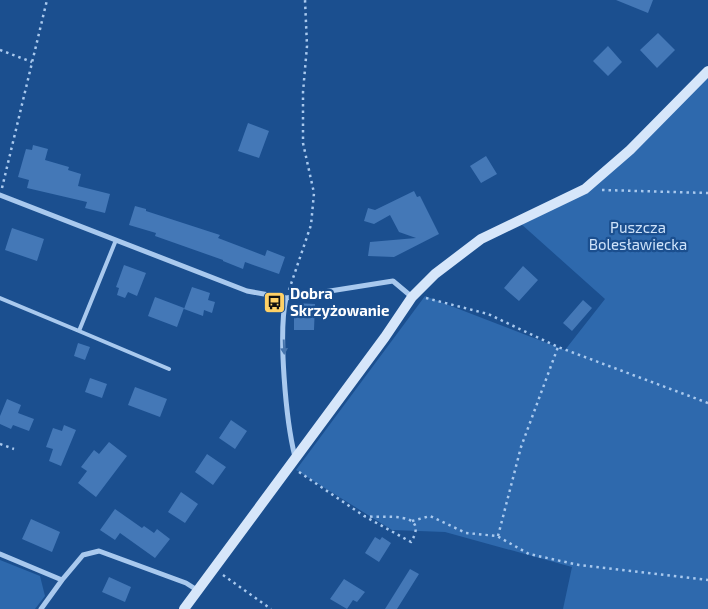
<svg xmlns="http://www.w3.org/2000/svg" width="708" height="609" font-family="'Exo 2',sans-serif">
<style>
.green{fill:#2e69ad}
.building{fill:#4478b7}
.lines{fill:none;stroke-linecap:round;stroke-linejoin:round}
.path{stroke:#a9c9ee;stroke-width:2.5;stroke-dasharray:2.5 4;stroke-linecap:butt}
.lane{stroke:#a9c9ee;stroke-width:4}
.street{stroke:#a9c9ee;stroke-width:5}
.secondary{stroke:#d6e6fa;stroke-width:10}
.oneway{fill:#4674ac}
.labels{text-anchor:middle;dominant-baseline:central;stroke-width:4.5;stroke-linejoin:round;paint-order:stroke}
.park-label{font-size:15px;fill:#cfe3fa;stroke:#1b4f8f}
.poi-label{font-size:15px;font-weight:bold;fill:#fff;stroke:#1b4f8f;text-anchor:start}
</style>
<rect width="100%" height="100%" fill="#1b4f8f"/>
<path class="green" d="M 708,76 L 708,609 L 563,609 L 572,567 L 445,532 L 392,530 L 296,470 L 425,296 L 565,350 L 605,299 L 520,223 L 581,192 Z
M 0,560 L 40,576 L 45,596 L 35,609 L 0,609 Z"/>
<path class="building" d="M 616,0 L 653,0 L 648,13 Z
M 658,33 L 675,50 L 657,68 L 640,50 Z
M 608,46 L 622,62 L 608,76 L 593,61 Z
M 248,123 L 269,131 L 259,158 L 238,151 Z
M 33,145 L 48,149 L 45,160 L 69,167 L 68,170 L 81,174 L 78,186 L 110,194 L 105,213 L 85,208 L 87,202 L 27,188 L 29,180 L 18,177 L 26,149 L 32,150 Z
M 486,156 L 497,174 L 481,183 L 470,166 Z
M 414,191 L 417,197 L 420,196 L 439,234 L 394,257 L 368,256 L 370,242 L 416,238 L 399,232 L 390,215 L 374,224 L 364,221 L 368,208 L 375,210 Z
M 135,206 L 146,209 L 146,211 L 220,235 L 218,238 L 265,256 L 267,250 L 285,257 L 279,274 L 245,262 L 243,269 L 223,261 L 223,260 L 155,236 L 156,233 L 129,225 Z
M 12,228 L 44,239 L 37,261 L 5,250 Z
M 124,265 L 146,273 L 137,296 L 128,292 L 125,298 L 117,295 L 119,288 L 116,287 Z
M 523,266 L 538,280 L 519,301 L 504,288 Z
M 192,287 L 210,293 L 208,300 L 215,302 L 212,313 L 204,310 L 203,316 L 184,309 Z
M 155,297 L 184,308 L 177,327 L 148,316 Z
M 583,300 L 592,308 L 572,331 L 563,323 Z
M 294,303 L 315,304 L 314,330 L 294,330 Z
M 78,343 L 90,347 L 85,360 L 74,356 Z
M 90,378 L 107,384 L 102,398 L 85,392 Z
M 135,387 L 167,399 L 160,417 L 128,405 Z
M 7,399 L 21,405 L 18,413 L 34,419 L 29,431 L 13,425 L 11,429 L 0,424 L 0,416 Z
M 231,420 L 247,431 L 235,449 L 219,438 Z
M 64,425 L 76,430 L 61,466 L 49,461 L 53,449 L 46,447 L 53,428 L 62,431 Z
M 109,442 L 127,456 L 96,497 L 78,483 L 87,471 L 81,467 L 94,450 L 99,454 Z
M 207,454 L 226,467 L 213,485 L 195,472 Z
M 181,492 L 198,504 L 185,523 L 168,512 Z
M 115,509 L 142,528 L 144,526 L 154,533 L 157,529 L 170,539 L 155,558 L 120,533 L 115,540 L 100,530 Z
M 31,519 L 60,532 L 52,552 L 22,539 Z
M 375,537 L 380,540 L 382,537 L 391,543 L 379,562 L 365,553 Z
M 410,569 L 419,574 L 397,609 L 385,609 Z
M 109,577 L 131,587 L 125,602 L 102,592 Z
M 344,579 L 365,592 L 357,602 L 353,600 L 347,609 L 330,599 Z"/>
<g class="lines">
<path class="path" d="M 0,50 L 32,62
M 2,188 L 47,0
M 602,190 L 708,193
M 289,290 L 311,225 L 314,193 L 303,143 L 303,92 L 307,46 L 305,0
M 426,298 L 488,314 L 558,347 L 708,403
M 0,444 L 14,449
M 299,472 L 364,516 L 411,542 C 431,509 382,519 364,516
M 412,521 L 430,516 L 466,533 L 497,536 L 529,554 L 579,565 L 708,580
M 498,536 L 521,447 L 558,347
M 223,575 L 271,609"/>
<path class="lane" d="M 0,298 L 79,331 L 116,240
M 79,331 L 169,369"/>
<path class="street" d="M 0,195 L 247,291 L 286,298 L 393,281 L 412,297
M 286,298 C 278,334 286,421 295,457
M 0,554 L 62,580 L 83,555 L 99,551 L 186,583 L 197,590
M 41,609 L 62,580"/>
<path class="secondary" d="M 184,609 L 385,337 L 412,297 L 435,274 L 481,239 L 585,189 L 630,150 L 708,71"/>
</g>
<defs><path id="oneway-solid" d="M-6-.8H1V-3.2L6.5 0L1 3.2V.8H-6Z" transform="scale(1.25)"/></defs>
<use class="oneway" href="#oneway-solid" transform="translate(284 347) rotate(88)"/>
<defs>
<symbol id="bus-square" viewBox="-11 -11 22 22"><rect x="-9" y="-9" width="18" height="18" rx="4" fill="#ffd166" stroke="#1b4f8f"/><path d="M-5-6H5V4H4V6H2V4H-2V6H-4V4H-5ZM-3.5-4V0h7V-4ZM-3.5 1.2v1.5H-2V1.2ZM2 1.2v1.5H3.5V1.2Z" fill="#111"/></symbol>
</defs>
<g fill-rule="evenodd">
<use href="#bus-square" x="262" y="290" width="25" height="25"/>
</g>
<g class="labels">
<g class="park-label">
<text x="638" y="227">Puszcza<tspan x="638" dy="17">Bolesławiecka</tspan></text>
</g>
<g class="poi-label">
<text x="290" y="293">Dobra<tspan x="290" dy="17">Skrzyżowanie</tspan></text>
</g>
</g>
</svg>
